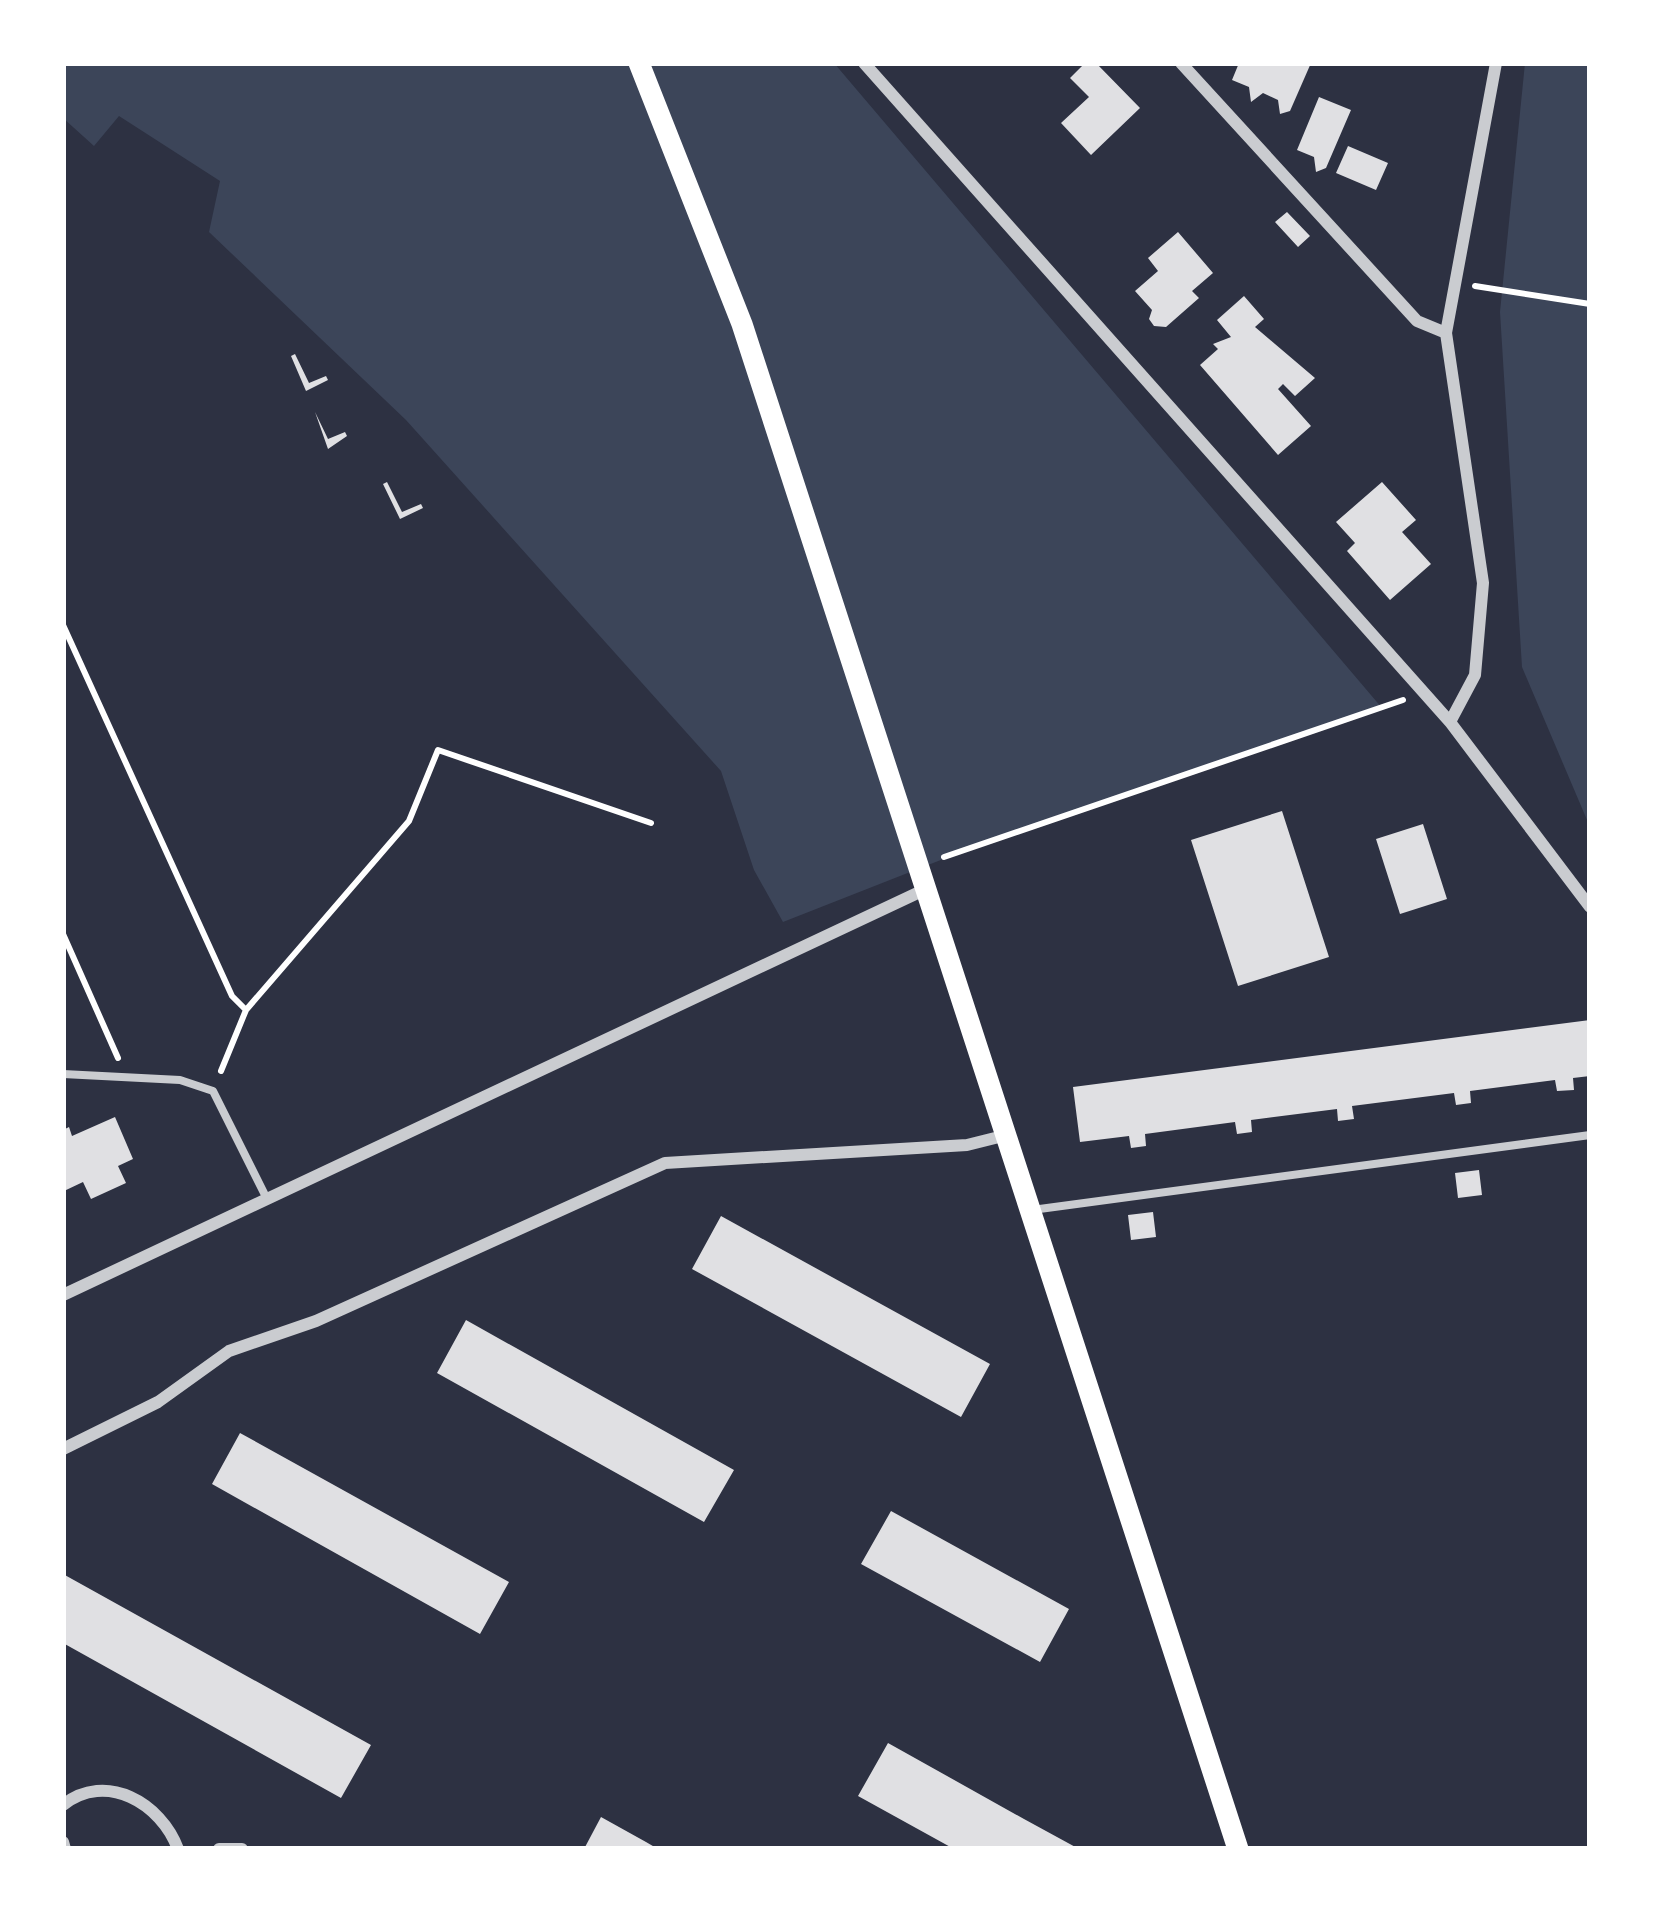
<svg xmlns="http://www.w3.org/2000/svg" width="1653" height="1912" font-family="'Alegreya Sans',sans-serif">
<style>
.green{fill:#3c4559}
.building{fill:#e0e0e3}
.lines{fill:none;stroke-linecap:round;stroke-linejoin:round}
.path{stroke:#fff;stroke-width:6}
.service{stroke:#caccd0;stroke-width:8}
.minor{stroke:#caccd0;stroke-width:12}
.secondary{stroke:#fff;stroke-width:21}
</style>
<rect width="100%" height="100%" fill="#2d3142"/>
<path class="green" d="M 63,63 L 834,63 L 1382,708 L 956,854 L 783,922 L 754,870 L 721,771 L 406,420 L 209,232 L 220,181 L 119,116 L 94,146 L 63,118 Z
M 1525,63 L 1590,63 L 1590,827 L 1522,667 L 1500,312 Z"/>
<path class="building" d="M 1085,63 L 1096,63 L 1140,108 L 1091,155 L 1061,123 L 1089,97 L 1070,78 Z
M 1239,63 L 1311,63 L 1290,111 L 1280,114 L 1278,100 L 1263,93 L 1251,102 L 1249,87 L 1232,80 Z
M 1319,97 L 1351,110 L 1326,168 L 1316,172 L 1314,157 L 1297,150 Z
M 1348,146 L 1388,163 L 1376,190 L 1336,173 Z
M 1287,212 L 1310,236 L 1298,247 L 1275,222 Z
M 1178,232 L 1213,273 L 1192,291 L 1199,298 L 1166,327 L 1154,326 L 1149,319 L 1152,310 L 1135,291 L 1158,271 L 1148,258 Z
M 1244,296 L 1264,319 L 1255,327 L 1315,378 L 1295,396 L 1283,384 L 1278,389 L 1311,426 L 1278,455 L 1200,365 L 1218,349 L 1213,344 L 1231,337 L 1217,320 Z
M 295,354 L 309,383 L 326,376 L 328,380 L 306,391 L 291,356 Z
M 315,412 L 328,439 L 345,432 L 347,436 L 328,449 Z
M 387,482 L 402,512 L 421,504 L 423,508 L 400,519 L 383,484 Z
M 1382,482 L 1416,520 L 1402,532 L 1431,564 L 1390,600 L 1347,551 L 1355,543 L 1336,522 Z
M 1282,811 L 1329,957 L 1238,986 L 1191,840 Z
M 1423,824 L 1447,899 L 1400,914 L 1376,839 Z
M 1590,1020 L 1590,1076 L 1573,1078 L 1574,1090 L 1557,1091 L 1555,1080 L 1470,1091 L 1471,1103 L 1456,1105 L 1454,1093 L 1352,1106 L 1354,1119 L 1338,1121 L 1337,1109 L 1251,1120 L 1252,1132 L 1237,1134 L 1235,1122 L 1145,1134 L 1146,1146 L 1131,1148 L 1129,1136 L 1080,1142 L 1073,1087 Z
M 115,1117 L 133,1159 L 118,1166 L 126,1183 L 91,1199 L 83,1182 L 64,1191 L 63,1130 L 69,1127 L 72,1136 Z
M 1479,1170 L 1482,1195 L 1458,1198 L 1455,1173 Z
M 1153,1212 L 1156,1237 L 1131,1240 L 1128,1215 Z
M 721,1216 L 990,1364 L 961,1417 L 692,1269 Z
M 466,1320 L 734,1470 L 704,1522 L 437,1373 Z
M 240,1433 L 509,1582 L 480,1634 L 212,1484 Z
M 891,1511 L 1069,1609 L 1040,1662 L 861,1564 Z
M 63,1574 L 371,1745 L 341,1798 L 63,1643 Z
M 888,1743 L 1024,1819 L 1079,1849 L 954,1849 L 858,1796 Z
M 601,1817 L 646,1842 L 658,1849 L 584,1849 Z"/>
<g class="lines">
<path class="path" d="M 1475,286 L 1590,304
M 63,625 L 232,996 L 246,1010
M 944,857 L 1403,700
M 63,934 L 118,1058
M 221,1071 L 246,1010 L 409,821 L 438,750 L 651,823"/>
<path class="service" d="M 63,1074 L 180,1080 L 213,1091 L 266,1197
M 1032,1210 L 1590,1135"/>
<path class="minor" d="M 864,63 L 1450,722 L 1590,907
M 1181,63 L 1417,321 L 1446,333
M 1450,722 L 1475,675 L 1483,583 L 1446,333 L 1496,63
M 63,1295 L 926,889
M 63,1449 L 158,1402 L 229,1351 L 316,1321 L 665,1163 L 967,1145 L 1007,1135
M 63,1805 C 106,1771 161,1803 178,1849
M 63,1842 L 65,1849
M 219,1849 L 242,1849"/>
<path class="secondary" d="M 639,63 L 742,324 L 1238,1849"/>
</g>
<rect width="1653" height="1912" fill="none" stroke="#ffffff" stroke-width="132"/>
</svg>
